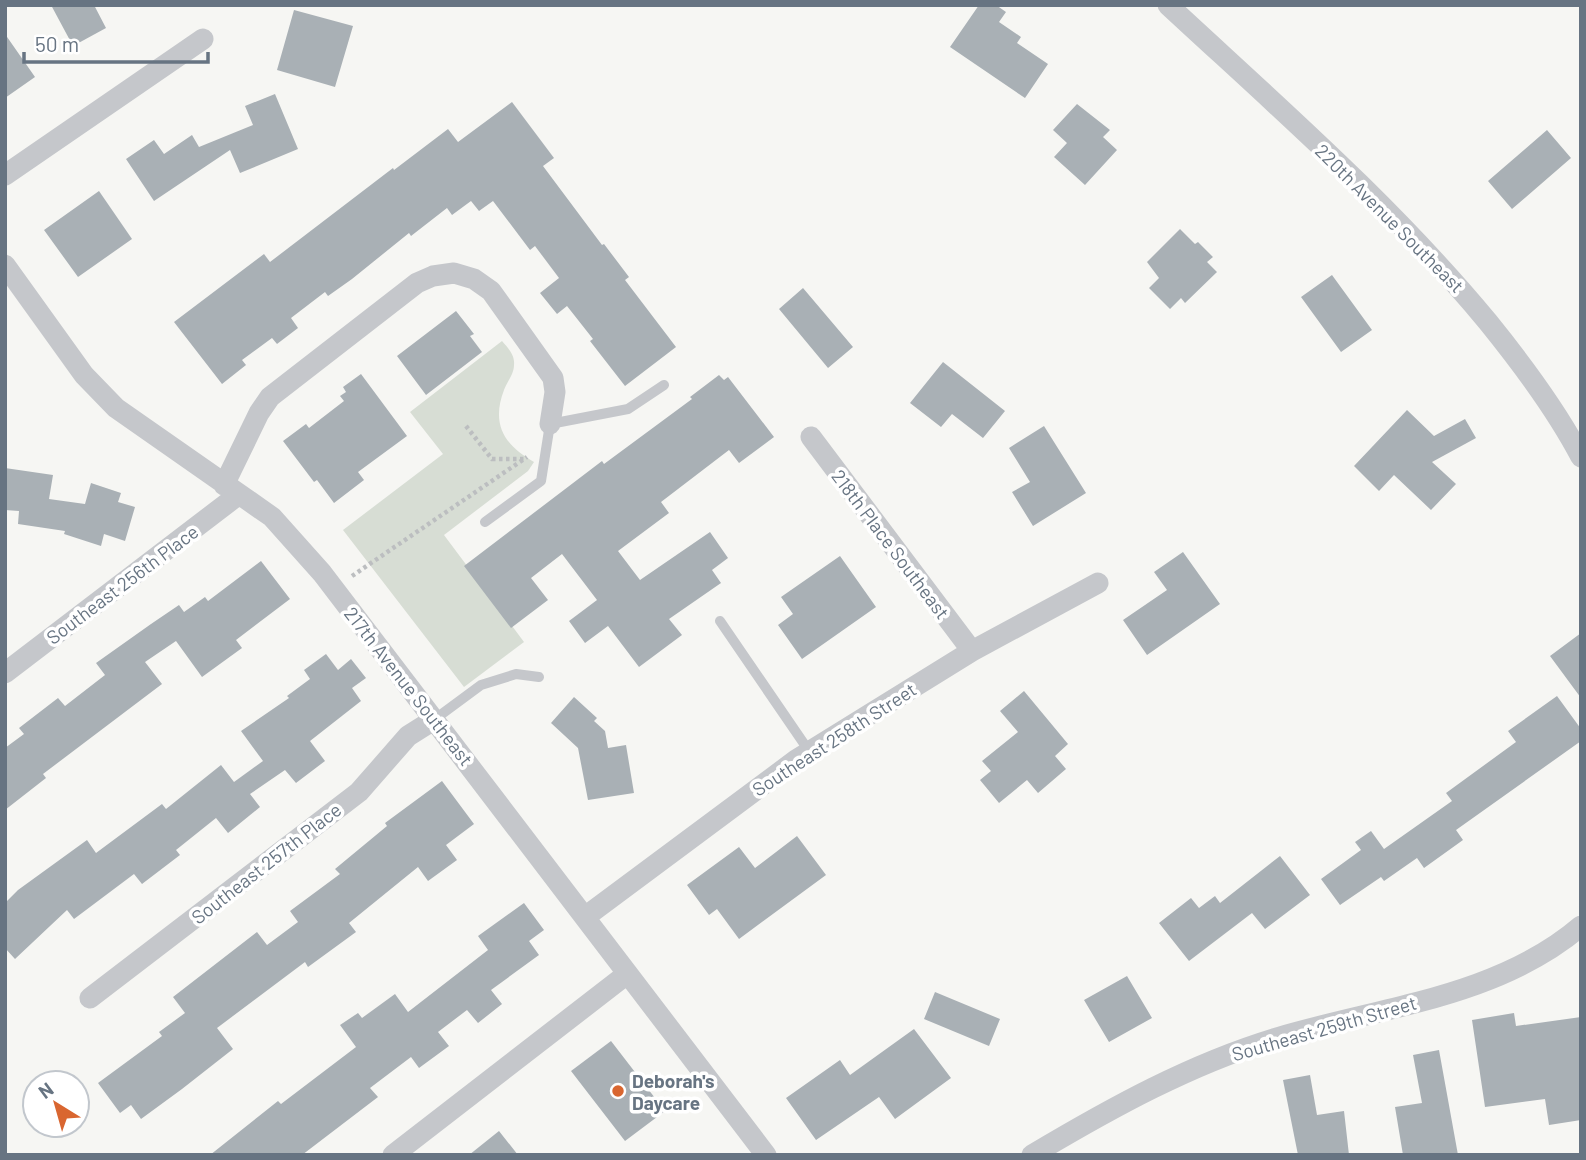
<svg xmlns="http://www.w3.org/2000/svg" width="1586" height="1160" font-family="Barlow,sans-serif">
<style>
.green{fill:#d7ddd4}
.building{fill:#a9b0b5}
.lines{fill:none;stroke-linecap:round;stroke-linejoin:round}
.path{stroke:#bcbec0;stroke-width:4.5;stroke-dasharray:3.5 3.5;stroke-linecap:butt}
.lane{stroke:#c5c7cb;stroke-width:10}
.street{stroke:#c5c7cb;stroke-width:21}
.poi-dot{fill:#d96630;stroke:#fff;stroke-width:2.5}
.labels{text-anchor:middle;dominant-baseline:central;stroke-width:7;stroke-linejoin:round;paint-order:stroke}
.street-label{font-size:19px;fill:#677482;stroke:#fff}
.poi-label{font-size:19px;font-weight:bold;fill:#677482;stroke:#fff;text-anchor:start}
</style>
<rect width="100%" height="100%" fill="#f6f6f3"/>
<path class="green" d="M 502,341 C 508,348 515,355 514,365 C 514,374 507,382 504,390 C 491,424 504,445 534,462 L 528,471 L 444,535 L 524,642 L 464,687 L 343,530 L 443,454 L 410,412 Z"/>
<path class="building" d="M 51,5 L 94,5 L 106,28 L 73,46 Z
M 979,5 L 996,5 L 1006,12 L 999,22 L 1021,37 L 1017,43 L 1048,64 L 1025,98 L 950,47 Z
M 294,10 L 353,26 L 335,87 L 277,70 Z
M 5,34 L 35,77 L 5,98 Z
M 275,94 L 298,149 L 240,173 L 230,150 L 154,201 L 126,159 L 154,140 L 164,154 L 192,135 L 199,147 L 253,125 L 245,106 Z
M 512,102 L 554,158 L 543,166 L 602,245 L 604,244 L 629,277 L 625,280 L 676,347 L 625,386 L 590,341 L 593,339 L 567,306 L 557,314 L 540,293 L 559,278 L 535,246 L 530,250 L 493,201 L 479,211 L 471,201 L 452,215 L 447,208 L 411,236 L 409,233 L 352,279 L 328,296 L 325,292 L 291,318 L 298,328 L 277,344 L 272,338 L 242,360 L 246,365 L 222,384 L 174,322 L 264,254 L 270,262 L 393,168 L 394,170 L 448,129 L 458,142 Z
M 1077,104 L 1110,130 L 1103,137 L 1117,150 L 1085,185 L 1054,157 L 1067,143 L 1053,130 Z
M 1547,130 L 1571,158 L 1512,209 L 1488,181 Z
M 99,191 L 132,239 L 78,277 L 44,230 Z
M 1180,229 L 1195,244 L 1198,242 L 1213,257 L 1207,262 L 1217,272 L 1185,303 L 1181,298 L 1170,309 L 1149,288 L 1159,278 L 1147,262 Z
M 1332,275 L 1372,330 L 1341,352 L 1301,297 Z
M 803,288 L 853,347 L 828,368 L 779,309 Z
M 456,311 L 474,334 L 470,336 L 482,352 L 426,395 L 397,356 Z
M 943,362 L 1005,411 L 983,438 L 952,414 L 941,427 L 910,403 Z
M 361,374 L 407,436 L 358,472 L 364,480 L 334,503 L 317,480 L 314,482 L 283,441 L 306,424 L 309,428 L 344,401 L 340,396 L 346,392 L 343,387 Z
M 719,375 L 724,380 L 728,377 L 774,437 L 739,463 L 729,450 L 661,502 L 669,513 L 618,551 L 640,580 L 710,532 L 728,558 L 712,570 L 721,583 L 669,619 L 682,635 L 639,667 L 608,626 L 585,643 L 569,621 L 597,600 L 562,554 L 531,578 L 548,600 L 511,628 L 464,566 L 602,461 L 604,464 L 692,399 L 690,397 Z
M 1407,410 L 1434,436 L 1465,419 L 1476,438 L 1432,462 L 1456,484 L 1431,510 L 1394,475 L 1379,491 L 1354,466 Z
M 1044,426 L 1086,493 L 1033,526 L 1012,492 L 1030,482 L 1009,448 Z
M 5,468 L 53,475 L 49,499 L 85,504 L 91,483 L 121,493 L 118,502 L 135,507 L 125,541 L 104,534 L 101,546 L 64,534 L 65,531 L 18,524 L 19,511 L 5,510 Z
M 1183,552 L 1220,604 L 1147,655 L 1123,620 L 1167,590 L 1154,572 Z
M 840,556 L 876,607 L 802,659 L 778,625 L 793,614 L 781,597 Z
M 261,561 L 290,599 L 236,640 L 242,648 L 202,677 L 176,641 L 145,662 L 162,684 L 43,774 L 46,778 L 5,810 L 5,748 L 24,734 L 19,728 L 58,698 L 65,706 L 105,675 L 96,663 L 151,624 L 179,605 L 184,612 L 205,597 L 208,601 Z
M 1581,633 L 1581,698 L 1550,656 Z
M 326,654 L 338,670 L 351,659 L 366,678 L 352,688 L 361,701 L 310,741 L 325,761 L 296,783 L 285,770 L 250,794 L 260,807 L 228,833 L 216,818 L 176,850 L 180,855 L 142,884 L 134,874 L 74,919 L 67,910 L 15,959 L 5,948 L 5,903 L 18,890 L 87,840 L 96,853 L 162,804 L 166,809 L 221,765 L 234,782 L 263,761 L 241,731 L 289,698 L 287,696 L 310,679 L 304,670 Z
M 1024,691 L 1068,744 L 1055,756 L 1066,769 L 1038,793 L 1027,780 L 999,803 L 980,780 L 991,771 L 982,761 L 1018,732 L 1000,711 Z
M 1557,696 L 1581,729 L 1581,741 L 1456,830 L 1463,840 L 1424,868 L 1417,858 L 1384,881 L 1381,877 L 1340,905 L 1321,879 L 1361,850 L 1355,842 L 1371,831 L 1384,849 L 1452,801 L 1446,793 L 1516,742 L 1508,731 Z
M 574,697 L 597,718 L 594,721 L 605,731 L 608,748 L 626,745 L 634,793 L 588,800 L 578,748 L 551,723 Z
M 442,781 L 474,824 L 446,845 L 457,860 L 428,881 L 418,867 L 349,923 L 356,932 L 308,967 L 305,962 L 217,1028 L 233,1049 L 182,1089 L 141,1119 L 131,1105 L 120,1113 L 98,1083 L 162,1036 L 159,1032 L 185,1013 L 173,997 L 257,932 L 267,945 L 298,922 L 290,911 L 340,874 L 335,869 L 387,826 L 385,823 Z
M 797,836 L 826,875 L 739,939 L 717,909 L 709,915 L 687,885 L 739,847 L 755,868 Z
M 1280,856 L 1310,895 L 1265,929 L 1252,913 L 1189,961 L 1159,923 L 1191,898 L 1199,908 L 1215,896 L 1220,903 Z
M 524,903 L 544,930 L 529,941 L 539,955 L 491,990 L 502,1004 L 478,1023 L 467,1010 L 438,1032 L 449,1046 L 419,1068 L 411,1057 L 370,1088 L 378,1097 L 302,1155 L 210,1155 L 278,1101 L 281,1104 L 356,1047 L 340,1025 L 358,1013 L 362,1018 L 395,994 L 408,1012 L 488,950 L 478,936 Z
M 1127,976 L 1152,1018 L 1109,1042 L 1084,1000 Z
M 935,992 L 1000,1019 L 989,1046 L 924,1019 Z
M 1514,1013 L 1516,1026 L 1581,1017 L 1581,1120 L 1549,1125 L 1545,1099 L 1485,1107 L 1472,1020 Z
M 914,1029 L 951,1078 L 895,1119 L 879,1097 L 816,1140 L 786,1098 L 840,1060 L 850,1075 Z
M 611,1041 L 665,1111 L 625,1141 L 571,1071 Z
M 1439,1050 L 1458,1155 L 1403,1155 L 1395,1107 L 1422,1103 L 1413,1055 Z
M 1310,1075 L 1317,1115 L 1344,1111 L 1349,1155 L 1298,1155 L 1283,1080 Z
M 499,1131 L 518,1155 L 469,1155 Z"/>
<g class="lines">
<path class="path" d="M 466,426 L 492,459 L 526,459
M 352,576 L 527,457"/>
<path class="lane" d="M 485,522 L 541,481 L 550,424 L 628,409 L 664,385
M 720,621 L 809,751
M 435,719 L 481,685 L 516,674 L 539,677"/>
<path class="street" d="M 1168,5 C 1278,107 1392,206 1488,322 C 1522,364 1556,409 1581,457
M 5,175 L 203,39
M 5,265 L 84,375 L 116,408 L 272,517 L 322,573 L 766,1155
M 811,437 L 972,651
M 224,485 L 259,413 L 270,397 L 417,283 L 433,276 L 454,273 L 474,279 L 491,291 L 553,378 L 555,392 L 550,424
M 5,673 L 238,495
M 585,917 L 796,760 L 972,651 L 1098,583
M 90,998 L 359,792 L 408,736 L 435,719
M 393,1155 L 627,974
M 1032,1155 C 1111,1108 1192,1063 1280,1037 C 1381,1007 1498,997 1581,926"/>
</g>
<circle class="poi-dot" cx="618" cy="1091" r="7"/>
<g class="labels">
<g class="street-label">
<text transform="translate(1390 218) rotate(45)">220th Avenue Southeast</text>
<text transform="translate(891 544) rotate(53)">218th Place Southeast</text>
<text transform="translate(122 584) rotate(-37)">Southeast 256th Place</text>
<text transform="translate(409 686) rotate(52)">217th Avenue Southeast</text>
<text transform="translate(834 739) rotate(-33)">Southeast 258th Street</text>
<text transform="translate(266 863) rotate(-38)">Southeast 257th Place</text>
<text transform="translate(1324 1028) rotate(-16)">Southeast 259th Street</text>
</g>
<g class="poi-label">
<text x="632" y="1080">Deborah's<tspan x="632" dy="22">Daycare</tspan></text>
</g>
</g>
<rect width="1586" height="1160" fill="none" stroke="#677482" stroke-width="14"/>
<g transform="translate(56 1104) rotate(323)"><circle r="33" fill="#ffffff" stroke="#c2c7cd" stroke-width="2"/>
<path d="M0-5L12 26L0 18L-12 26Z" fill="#d96630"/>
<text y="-10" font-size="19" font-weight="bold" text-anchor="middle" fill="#677482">N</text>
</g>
<path d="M24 52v10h184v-10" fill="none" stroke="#677482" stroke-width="3.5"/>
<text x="35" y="52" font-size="21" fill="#677482" stroke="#ffffff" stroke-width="5" paint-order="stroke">50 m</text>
</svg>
